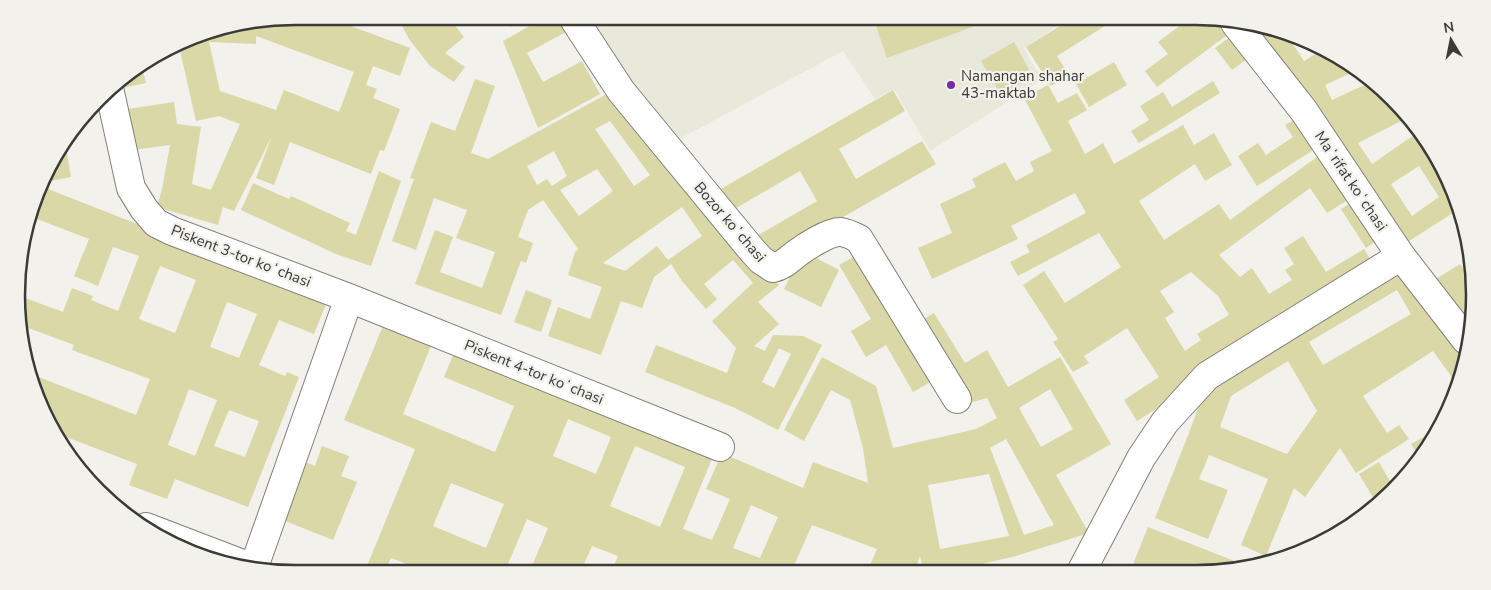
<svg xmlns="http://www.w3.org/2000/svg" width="1491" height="590" font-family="'Nunito Sans',sans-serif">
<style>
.built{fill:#e9e9db}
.building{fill:#d9d8a6;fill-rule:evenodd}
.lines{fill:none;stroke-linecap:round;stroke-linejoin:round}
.minor-casing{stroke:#81817c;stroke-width:30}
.minor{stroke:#fff;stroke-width:28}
.poi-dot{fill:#742ea1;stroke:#f2f1ec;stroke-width:2}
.labels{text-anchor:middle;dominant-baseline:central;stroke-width:4.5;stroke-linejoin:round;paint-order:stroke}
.poi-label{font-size:15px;fill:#3a3a37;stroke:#f2f1ec;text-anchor:start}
.street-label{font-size:15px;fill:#3a3a37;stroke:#f2f1ec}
.rim{fill:none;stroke:#3a3a37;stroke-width:2.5}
</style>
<rect width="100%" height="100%" fill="#f2f1ec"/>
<path class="built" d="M 584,16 L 1073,16 L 1024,48 L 1042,80 L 930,151 L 894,89 L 875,99 L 843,51 L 672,143 Z"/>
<path class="building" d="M 295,16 L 324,16 L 410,48 L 400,76 L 373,66 L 366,85 L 377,89 L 373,98 L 400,109 L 384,151 L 380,150 L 371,174 L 290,142 L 274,185 L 256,178 L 272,136 L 234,211 L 223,207 L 218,225 L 157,207 L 162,189 L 170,145 L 134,150 L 128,109 L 174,102 L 177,124 L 201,127 L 192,184 L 211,190 L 240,124 L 219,116 L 196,121 L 179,46 L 205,31 ZM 256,36 L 354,72 L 339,112 L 284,90 L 276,110 L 220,91 L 209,42 L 256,44 Z
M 347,16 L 361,16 L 350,22 Z
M 397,16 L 453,16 L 449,18 L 464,37 L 445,53 L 465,67 L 454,82 L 430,66 L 409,39 Z
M 504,16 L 530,16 L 511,27 Z
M 547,16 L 557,16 L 566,32 L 527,53 L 543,82 L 582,61 L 600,94 L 538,128 L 503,41 Z
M 876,16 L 1003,16 L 887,58 L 873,17 Z
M 1076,16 L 1121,16 L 1057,56 L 1069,75 L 1051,86 L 1026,47 Z
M 1193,16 L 1221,20 L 1230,33 L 1157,87 L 1145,71 L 1168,54 L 1158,42 Z
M 1252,26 L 1288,33 L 1286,34 L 1304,61 L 1320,51 L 1355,71 L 1325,85 L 1332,100 L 1373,81 L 1378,84 L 1379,88 L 1381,87 L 1405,119 L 1358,143 L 1372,164 L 1417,133 L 1446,171 L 1456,211 L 1406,243 ZM 1419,166 L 1439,197 L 1412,216 L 1391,184 Z
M 1234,34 L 1251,56 L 1232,70 L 1215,48 Z
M 1014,42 L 1033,77 L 1001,95 L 981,61 Z
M 1114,62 L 1127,85 L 1089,107 L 1076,84 Z
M 142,67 L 146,83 L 118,89 L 116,82 Z
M 475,79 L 495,86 L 471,153 L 488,159 L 605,95 L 625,104 L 779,285 L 758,302 L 779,324 L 754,346 L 765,351 L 773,335 L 803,336 L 822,345 L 778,430 L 735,408 L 645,372 L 656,345 L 727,373 L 736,348 L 712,321 L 753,283 L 733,260 L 704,284 L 717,299 L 706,309 L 682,281 L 671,264 L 654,277 L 642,308 L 621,301 L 601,355 L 548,336 L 558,307 L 590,319 L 602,287 L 568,275 L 575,252 L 578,249 L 543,200 L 528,210 L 518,237 L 533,243 L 526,263 L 521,261 L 501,315 L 415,284 L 435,230 L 453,237 L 440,272 L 482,288 L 495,252 L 456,238 L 467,210 L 434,198 L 416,250 L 392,241 L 414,179 L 410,178 L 431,122 L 455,131 ZM 610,121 L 650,175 L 634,186 L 595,129 ZM 554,151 L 567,176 L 552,186 L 547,179 L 537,185 L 527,166 ZM 597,169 L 613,191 L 579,216 L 560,190 ZM 682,207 L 702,236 L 668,260 L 657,246 L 625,271 L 603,263 ZM 779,348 L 791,354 L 774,388 L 762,382 Z
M 1213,81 L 1220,93 L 1139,143 L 1131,131 L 1149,120 L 1140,106 L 1163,92 L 1172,107 Z
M 1048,85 L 1058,103 L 1077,93 L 1087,110 L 1068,121 L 1085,154 L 1103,143 L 1114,164 L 1183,125 L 1194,145 L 1214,133 L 1232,165 L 1205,181 L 1195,164 L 1139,201 L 1164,240 L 1219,204 L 1230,220 L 1321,154 L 1351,198 L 1327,213 L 1310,188 L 1219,255 L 1240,277 L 1252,268 L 1269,294 L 1292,280 L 1285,270 L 1294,264 L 1284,248 L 1303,236 L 1326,272 L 1364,249 L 1372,262 L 1189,388 L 1137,421 L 1124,400 L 1159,377 L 1127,328 L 1084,356 L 1089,363 L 1073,372 L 1053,342 L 1058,339 L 1023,285 L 1044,271 L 1065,303 L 1121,267 L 1099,233 L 1018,276 L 1010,262 L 1030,252 L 1026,245 L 1086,213 L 1075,193 L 1011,226 L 1018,239 L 932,279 L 918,248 L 952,233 L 940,204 L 976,187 L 972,179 L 1005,162 L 1016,181 L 1034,171 L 1030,162 L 1052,151 L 1024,98 ZM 1191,272 L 1218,296 L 1229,315 L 1197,334 L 1201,340 L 1185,351 L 1165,318 L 1174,312 L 1160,291 Z
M 893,90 L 905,111 L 839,149 L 856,179 L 922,141 L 936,164 L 773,257 L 748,241 L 817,201 L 800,171 L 731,211 L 719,190 Z
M 105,94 L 107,109 L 90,111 Z
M 1299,117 L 1318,147 L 1257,186 L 1238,156 L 1258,143 L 1266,155 L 1293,137 L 1285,125 Z
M 65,142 L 71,177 L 45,182 L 53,156 Z
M 379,171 L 401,181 L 371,266 L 336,254 L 241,210 L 253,183 L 289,199 L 291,196 L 350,223 L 346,231 L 356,235 Z
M 43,187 L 328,299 L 314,334 L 279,320 L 259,365 L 285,376 L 287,372 L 299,377 L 248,507 L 175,479 L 167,499 L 129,485 L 137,464 L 53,432 L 31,374 L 136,415 L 150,379 L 72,350 L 74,345 L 23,326 L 24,322 L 21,321 L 20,296 L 63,312 L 72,288 L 93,296 L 91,300 L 118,311 L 139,256 L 113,247 L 98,286 L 74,276 L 89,239 L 37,219 L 19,266 L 19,258 ZM 160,266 L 196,280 L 175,333 L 139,319 ZM 227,302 L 257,314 L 239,358 L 210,347 ZM 189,389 L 217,400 L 195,456 L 168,445 ZM 229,410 L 259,421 L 245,457 L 214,446 Z
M 1357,199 L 1382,237 L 1366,248 L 1341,209 Z
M 803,251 L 839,270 L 821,307 L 784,289 Z
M 864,251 L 938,378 L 913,392 L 886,345 L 866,357 L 851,331 L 871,319 L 839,265 Z
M 1401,263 L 1465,350 L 1459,387 L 1433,351 L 1363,396 L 1387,433 L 1399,425 L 1409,439 L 1356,473 L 1340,448 L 1305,497 L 1294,488 L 1266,556 L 1241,545 L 1268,479 L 1209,455 L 1199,479 L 1228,490 L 1208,539 L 1155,518 L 1189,433 L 1210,375 ZM 1397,290 L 1411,314 L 1323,365 L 1309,342 ZM 1288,361 L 1317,411 L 1287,454 L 1220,427 L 1231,396 Z
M 1460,264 L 1473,284 L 1468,321 L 1436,279 Z
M 526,290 L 552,300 L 541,332 L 514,322 Z
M 934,313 L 965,363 L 987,350 L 1008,387 L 1060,357 L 1111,444 L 1056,475 L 1089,533 L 1016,556 L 948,572 L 924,572 L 920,556 L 914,572 L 867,572 L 877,549 L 812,525 L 792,570 L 798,572 L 657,573 L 637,565 L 634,573 L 611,573 L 618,556 L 592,546 L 580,573 L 529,573 L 548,528 L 527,519 L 508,564 L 529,573 L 430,573 L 391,558 L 384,574 L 371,574 L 365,571 L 415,449 L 344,420 L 385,321 L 433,341 L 403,414 L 495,452 L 514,406 L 444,377 L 458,343 L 716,449 L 683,529 L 712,540 L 730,499 L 706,489 L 722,453 L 803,488 L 813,462 L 868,483 L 863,448 L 850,400 L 831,390 L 804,441 L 784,430 L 822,357 L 876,386 L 893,448 L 976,429 L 997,418 L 987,398 L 966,404 L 918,323 ZM 1050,389 L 1073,429 L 1041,447 L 1019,408 ZM 568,419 L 611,437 L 596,474 L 553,456 ZM 1006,439 L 1054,525 L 1024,535 L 990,448 ZM 635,446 L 685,467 L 660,527 L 610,506 ZM 989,474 L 1009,536 L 940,549 L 928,485 ZM 451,483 L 504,504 L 486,548 L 433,526 ZM 751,505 L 778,517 L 760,558 L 733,548 Z
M 1439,428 L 1428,450 L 1420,459 L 1411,444 Z
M 322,446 L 349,456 L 341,476 L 357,482 L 333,540 L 275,517 L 298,459 L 315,466 Z
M 1379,462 L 1394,488 L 1378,506 L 1359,474 Z
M 1148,527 L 1247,566 L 1246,568 L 1233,571 L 1130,572 Z"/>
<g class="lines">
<defs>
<path id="minor" d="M 572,16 L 621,91 L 751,249 L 761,260 L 773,268 C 783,266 788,260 796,254 C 805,247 830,231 841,232 C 848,233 853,236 859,239 L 957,399
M 1235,23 L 1304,111 L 1401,256 L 1466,340
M 109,88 L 131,188 L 144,209 L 156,223 L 172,231 L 349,298 L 720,447
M 146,527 L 248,566
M 254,567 L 349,298
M 1081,572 L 1141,458 L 1165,422 L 1207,376 L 1401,256"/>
</defs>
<use href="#minor" class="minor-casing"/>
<use href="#minor" class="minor"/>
</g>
<circle class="poi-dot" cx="951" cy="85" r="5"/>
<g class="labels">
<g class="poi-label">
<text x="961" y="76">Namangan shahar<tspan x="961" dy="17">43-maktab</tspan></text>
</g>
<g class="street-label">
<text transform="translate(1351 181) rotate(56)">Maʻrifat koʻchasi</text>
<text transform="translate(730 222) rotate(49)">Bozor koʻchasi</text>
<text transform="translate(241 256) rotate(21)">Piskent 3-tor koʻchasi</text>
<text transform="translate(534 372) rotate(22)">Piskent 4-tor koʻchasi</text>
</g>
</g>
<path d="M0 0H1491V590H0ZM295 25H1196A270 270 0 0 1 1466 295V295A270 270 0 0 1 1196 565H295A270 270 0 0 1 25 295V295A270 270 0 0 1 295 25Z" fill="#f2f1ec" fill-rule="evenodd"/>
<path class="rim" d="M295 25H1196A270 270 0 0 1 1466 295V295A270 270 0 0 1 1196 565H295A270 270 0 0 1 25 295V295A270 270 0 0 1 295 25Z"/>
<g transform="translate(1451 40) rotate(350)" stroke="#f2f1ec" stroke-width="4" paint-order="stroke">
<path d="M0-4L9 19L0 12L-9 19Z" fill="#3a3a37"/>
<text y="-8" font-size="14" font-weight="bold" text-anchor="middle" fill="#3a3a37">N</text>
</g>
</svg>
